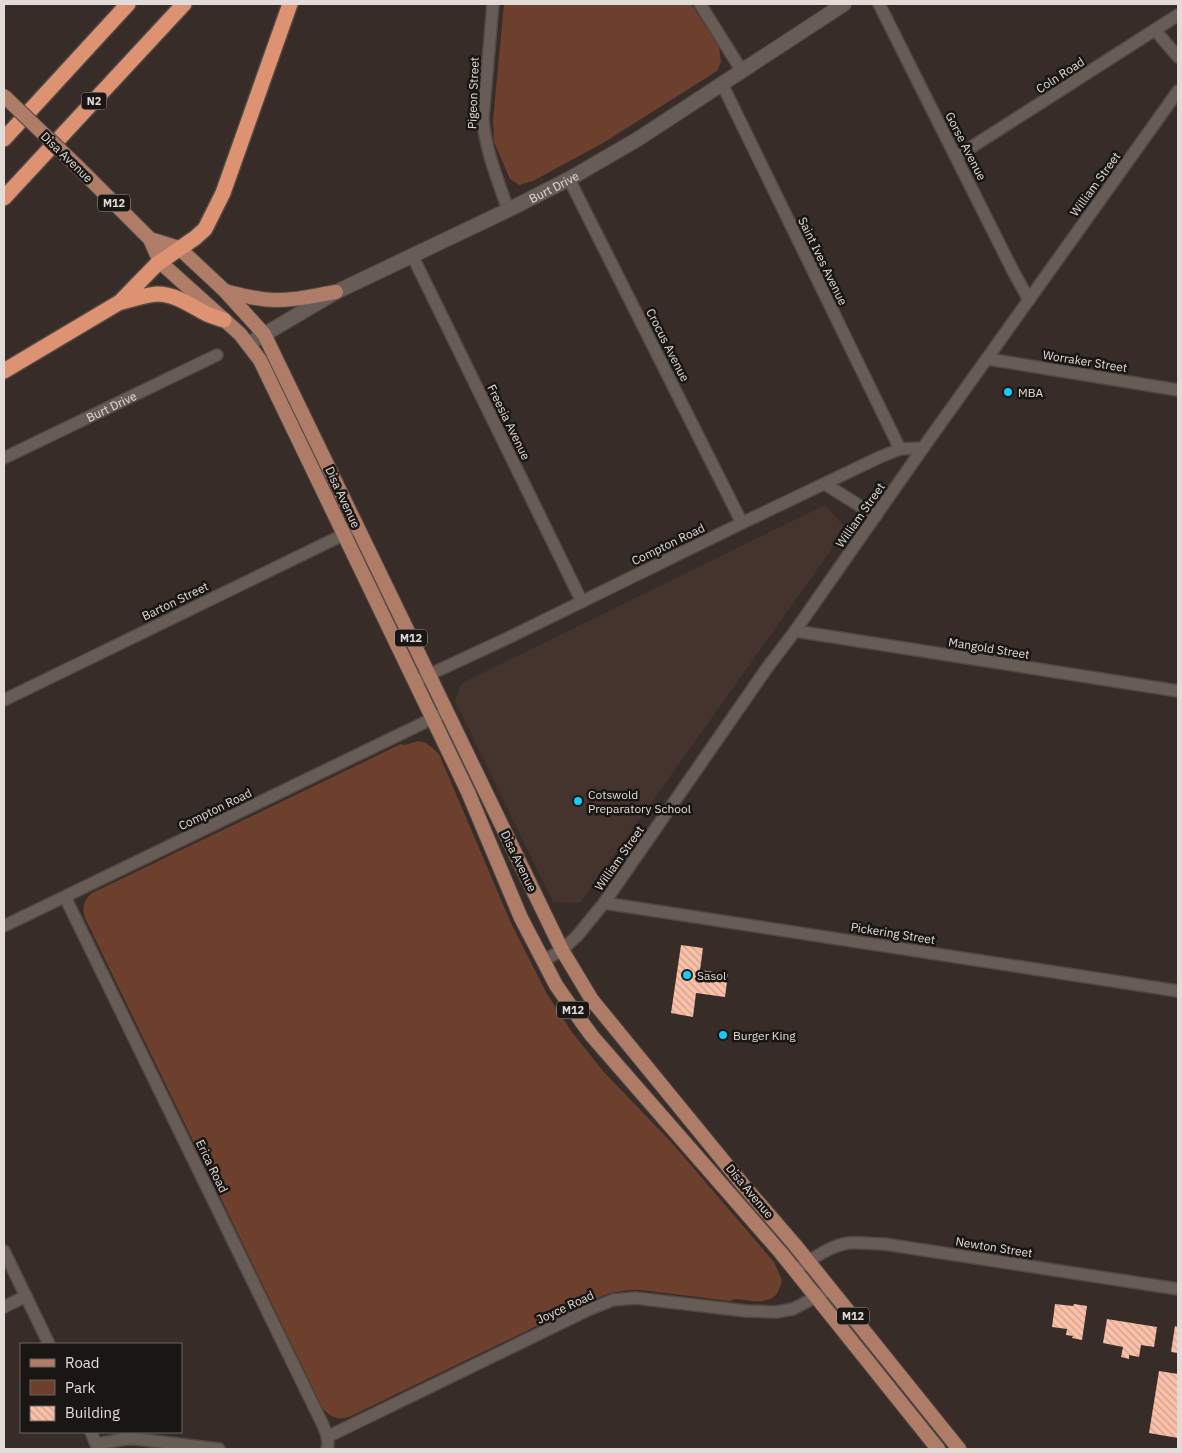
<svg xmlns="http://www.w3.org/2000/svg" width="1182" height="1453" font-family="'IBM Plex Sans',sans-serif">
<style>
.built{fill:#45342d}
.green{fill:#6c402c}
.building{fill:url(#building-back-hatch)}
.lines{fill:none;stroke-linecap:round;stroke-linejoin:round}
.minor-casing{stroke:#514844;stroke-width:14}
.tertiary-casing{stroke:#514844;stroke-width:16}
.primary-casing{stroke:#514844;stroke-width:16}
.motorway-casing{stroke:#514844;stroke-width:18}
.minor{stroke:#685c57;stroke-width:11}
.tertiary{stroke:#685c57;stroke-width:14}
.primary{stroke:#ae7c67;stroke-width:14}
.motorway{stroke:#dd9271;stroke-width:15}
.primary-bridge-casing{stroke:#514844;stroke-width:16;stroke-linecap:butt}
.primary-bridge{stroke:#ae7c67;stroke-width:14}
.poi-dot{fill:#16cafb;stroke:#1a1614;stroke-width:2}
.labels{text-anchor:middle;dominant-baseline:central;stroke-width:5;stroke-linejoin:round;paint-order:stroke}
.shield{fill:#1a1614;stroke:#a6a09d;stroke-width:1}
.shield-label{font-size:11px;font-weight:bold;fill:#e2dbd8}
.street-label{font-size:12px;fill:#e2dbd8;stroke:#1a1614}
.poi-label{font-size:12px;fill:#e2dbd8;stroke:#1a1614;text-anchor:start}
</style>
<defs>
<pattern id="building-back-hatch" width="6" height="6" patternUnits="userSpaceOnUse" patternTransform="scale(1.25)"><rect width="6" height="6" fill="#fac0a8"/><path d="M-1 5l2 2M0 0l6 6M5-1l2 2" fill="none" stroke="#cca08e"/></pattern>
</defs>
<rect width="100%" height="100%" fill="#372c28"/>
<path class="built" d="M 825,505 L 846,529 L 580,903 L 553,902 L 455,701 L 462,683 Z"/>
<path class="green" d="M 504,4 L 691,4 L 719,47 L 721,62 L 717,71 L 603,143 L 533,181 L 519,185 L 510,179 L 494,142 L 493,120 Z
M 418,741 C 428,742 432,748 439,754 L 511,923 L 547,994 L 572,1032 L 602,1070 L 671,1142 L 774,1262 L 782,1280 C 778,1302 765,1303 746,1300 C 740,1300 735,1298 730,1301 L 641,1290 L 629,1290 L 610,1293 L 580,1305 L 349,1417 C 337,1421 328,1416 322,1407 L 85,918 C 82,908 83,901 92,893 L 401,744 L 405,745 Z"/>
<path class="building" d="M 681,945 L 703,948 L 700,970 L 728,974 L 725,997 L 696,993 L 693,1017 L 671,1013 Z
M 1055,1304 L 1073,1306 L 1074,1304 L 1087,1306 L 1082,1340 L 1072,1338 L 1073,1336 L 1066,1335 L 1067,1329 L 1052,1327 Z
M 1107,1319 L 1157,1327 L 1154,1347 L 1141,1345 L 1139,1357 L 1129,1355 L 1129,1359 L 1121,1357 L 1123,1347 L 1103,1343 Z
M 1175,1326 L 1178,1327 L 1178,1353 L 1171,1352 Z
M 1159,1371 L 1178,1374 L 1178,1438 L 1149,1433 Z"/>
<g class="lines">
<defs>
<g id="minor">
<path d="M 493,4 L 483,118 C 485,150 498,180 508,210"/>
<path d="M 700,4 L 742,71"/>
<path d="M 879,4 L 1013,271 L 1029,300"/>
<path d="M 1155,30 L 1178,57"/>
<path d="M 722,84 L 900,449"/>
<path d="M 956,157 L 1178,15"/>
<path d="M 569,179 L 742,523"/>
<path d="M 412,255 L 582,602"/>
<path d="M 988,359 L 1178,390"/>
<path id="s1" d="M 4,458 L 217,355"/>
<path d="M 825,484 L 876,516"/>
<path d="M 795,631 L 1178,691"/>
<path d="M 422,678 L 512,636 L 742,523 L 880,457 L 900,449 L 923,448"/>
<path d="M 4,700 L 351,531"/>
<path d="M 65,897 L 321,1421 C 325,1430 330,1439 327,1449"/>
<path d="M 604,903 L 1178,991"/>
<path d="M 4,926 L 446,712"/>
<path d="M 543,961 L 562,950 L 577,936 L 604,903 L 767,668 L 795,631 L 923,448 L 1178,91"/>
<path d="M 4,1251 L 49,1344"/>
<path d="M 795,1270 C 811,1260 829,1246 848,1243 C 860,1242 872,1244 884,1244 L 1178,1289"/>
<path d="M 4,1307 L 26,1296"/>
<path d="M 91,1432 L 98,1449"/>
<path d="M 327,1437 L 590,1309 L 613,1300 L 635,1298 L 746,1311 L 776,1312 L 793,1309 L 831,1289"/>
<path d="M 97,1444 L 125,1439 L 136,1439 L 219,1449"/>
</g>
<g id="tertiary">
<path id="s2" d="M 248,344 L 336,292 L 508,210 L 569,179 L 638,139 L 844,4"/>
</g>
<path id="primary" d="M 77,166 L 150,239 L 160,262 L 240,334 L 260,360 L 468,792 L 521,918 L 556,985 L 581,1021 L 592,1036 L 781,1253 L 938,1449
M 150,239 L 179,248 L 225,291 L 264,334 L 562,950 L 592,1000 L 744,1186 L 795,1245 L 959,1449
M 225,291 C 241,295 258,300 274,300 C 295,301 316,295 336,292"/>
<path id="motorway" d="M 4,139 L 128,4
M 4,198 L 184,4
M 122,302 C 134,299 145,295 157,294 C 175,294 190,305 205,313 C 211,316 218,318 224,320
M 4,371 L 120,302 L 157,264 L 195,238 L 205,229 L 223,193 L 290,4"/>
</defs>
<use href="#minor" class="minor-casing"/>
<use href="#tertiary" class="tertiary-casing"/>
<use href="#primary" class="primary-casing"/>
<use href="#motorway" class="motorway-casing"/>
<use href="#minor" class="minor"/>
<use href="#tertiary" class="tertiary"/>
<use href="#primary" class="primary"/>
<use href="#motorway" class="motorway"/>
<defs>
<path id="primary-bridge" d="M 4,96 L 77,166"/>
</defs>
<use href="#primary-bridge" class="primary-bridge-casing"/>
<use href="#primary-bridge" class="primary-bridge"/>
</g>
<g class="poi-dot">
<circle cx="1008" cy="392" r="5"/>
<circle cx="578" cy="801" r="5"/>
<circle cx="687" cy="975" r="5"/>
<circle cx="723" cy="1035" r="5"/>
</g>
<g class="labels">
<g class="shield">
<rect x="81.5" y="92.5" width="25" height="17" rx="4"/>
<rect x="98" y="194.5" width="32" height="17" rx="4"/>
<rect x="395" y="629.5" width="32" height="17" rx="4"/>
<rect x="557" y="1001.5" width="32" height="17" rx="4"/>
<rect x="837" y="1307.5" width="32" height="17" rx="4"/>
</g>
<g class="shield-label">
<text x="94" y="101">N2</text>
<text x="114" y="203">M12</text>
<text x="411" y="638">M12</text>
<text x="573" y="1010">M12</text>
<text x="853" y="1316">M12</text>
</g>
<g class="street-label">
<text transform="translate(1060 75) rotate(-33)">Coln Road</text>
<text transform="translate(473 93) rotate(-88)">Pigeon Street</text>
<text transform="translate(966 146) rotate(63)">Gorse Avenue</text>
<text transform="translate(67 157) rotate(44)">Disa Avenue</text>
<text transform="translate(1095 184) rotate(-54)">William Street</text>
<text stroke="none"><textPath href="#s2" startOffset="344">Burt Drive</textPath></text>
<text transform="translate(823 261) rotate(64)">Saint Ives Avenue</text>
<text transform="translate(668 345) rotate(63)">Crocus Avenue</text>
<text transform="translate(1085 361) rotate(9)">Worraker Street</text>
<text stroke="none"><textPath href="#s1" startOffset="119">Burt Drive</textPath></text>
<text transform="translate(509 422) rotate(64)">Freesia Avenue</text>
<text transform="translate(343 497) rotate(65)">Disa Avenue</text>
<text transform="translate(860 515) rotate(-55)">William Street</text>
<text transform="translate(668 544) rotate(-26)">Compton Road</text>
<text transform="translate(175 601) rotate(-26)">Barton Street</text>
<text transform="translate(989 648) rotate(9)">Mangold Street</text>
<text transform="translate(215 809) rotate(-26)">Compton Road</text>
<text transform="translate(619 858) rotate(-55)">William Street</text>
<text transform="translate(519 861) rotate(64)">Disa Avenue</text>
<text transform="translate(893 933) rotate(9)">Pickering Street</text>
<text transform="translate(212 1166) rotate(64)">Erica Road</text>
<text transform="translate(750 1191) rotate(50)">Disa Avenue</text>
<text transform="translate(994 1247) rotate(9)">Newton Street</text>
<text transform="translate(565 1307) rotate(-25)">Joyce Road</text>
</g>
<g class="poi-label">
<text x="1018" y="392">MBA</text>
<text x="588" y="794">Cotswold<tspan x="588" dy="14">Preparatory School</tspan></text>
<text x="697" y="975">Sasol</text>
<text x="733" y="1035">Burger King</text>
</g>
</g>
<rect width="1182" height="1453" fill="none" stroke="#e2dbd8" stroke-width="10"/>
<rect x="20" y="1343" width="162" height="90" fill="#1a1614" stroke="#6a6562"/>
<rect x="30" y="1359" width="25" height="8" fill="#ae7c67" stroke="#6a6562"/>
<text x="65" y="1368" font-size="15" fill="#e2dbd8">Road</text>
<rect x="30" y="1380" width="25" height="15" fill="#6c402c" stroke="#6a6562"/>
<text x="65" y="1393" font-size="15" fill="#e2dbd8">Park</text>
<rect x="30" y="1406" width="25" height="15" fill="url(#building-back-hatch)" stroke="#6a6562"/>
<text x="65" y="1418" font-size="15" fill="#e2dbd8">Building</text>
</svg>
